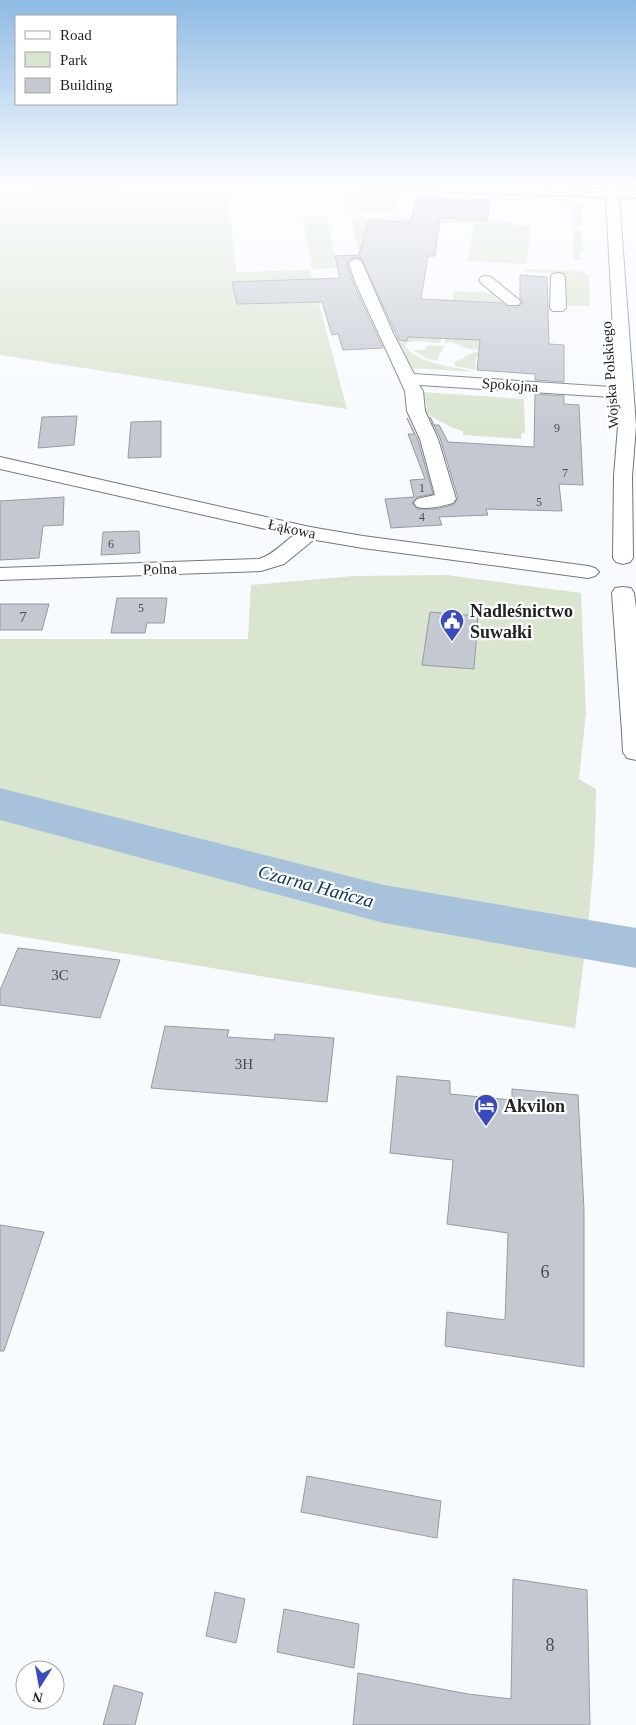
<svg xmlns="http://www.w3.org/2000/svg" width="636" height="1725" font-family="Georgia,serif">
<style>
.green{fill:#d9e5cf}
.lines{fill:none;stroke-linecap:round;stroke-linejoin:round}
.river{fill:#a8c2db;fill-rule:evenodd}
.building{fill:#c4c9d1;stroke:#969ba3}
.street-casing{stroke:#73777f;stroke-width:2}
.secondary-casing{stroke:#73777f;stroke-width:2}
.street{fill:#fff;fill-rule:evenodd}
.secondary{fill:#fff;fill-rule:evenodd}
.labels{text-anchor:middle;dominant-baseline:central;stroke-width:4.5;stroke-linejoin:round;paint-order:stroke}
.far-number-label{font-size:12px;fill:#484b4f}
.far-street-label{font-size:15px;fill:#1f2124;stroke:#fff}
.number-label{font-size:15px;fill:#484b4f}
.poi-label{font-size:18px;font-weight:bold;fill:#1f2124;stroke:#fff;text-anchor:start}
.near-number-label{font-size:18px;fill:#484b4f}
.water-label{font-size:19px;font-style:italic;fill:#0b3758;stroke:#fff}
</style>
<rect width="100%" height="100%" fill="#f7faff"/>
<path class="green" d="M 53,189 L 228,192 L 236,272 L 310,270 L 347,409 L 0,355 L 0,193 Z
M 347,190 L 401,193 L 393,211 L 345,209 Z
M 570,200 L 582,207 L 582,226 L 573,226 L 573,207 L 562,206 L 563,202 Z
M 326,216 L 338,268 L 312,269 L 303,217 Z
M 351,217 L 513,222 L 513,226 L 531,226 L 527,264 L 467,261 L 475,223 L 368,221 L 364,235 L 392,322 L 391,327 L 387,328 L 363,273 Z
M 573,228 L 580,228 L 584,250 L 580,251 L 579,258 L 584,260 L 574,260 Z
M 529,269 L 580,271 L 589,276 L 590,306 L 564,306 L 566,275 L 523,271 Z
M 453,291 L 496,293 L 508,303 L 453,300 Z
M 394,328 L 393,336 L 480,340 L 486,351 L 465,348 L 452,342 L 445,343 L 445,338 L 442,338 L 440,343 C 429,343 416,338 405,344 L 406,348 C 424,366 452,366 476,372 L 411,368 L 402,347 L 393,339 L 389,330 Z
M 429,345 L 445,346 L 438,357 L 439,361 L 428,359 L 413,350 L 425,350 Z
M 474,352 L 486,353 L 501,358 L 476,357 L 475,370 L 455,366 L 455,362 Z
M 423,392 L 524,399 L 525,432 L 521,434 L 521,439 L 463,435 L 463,431 L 453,428 L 423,412 L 427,407 Z
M 447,575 L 581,593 L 586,713 L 579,779 L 596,789 C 596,870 586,948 575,1028 L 0,933 L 0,639 L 248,639 L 251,585 L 354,576 Z"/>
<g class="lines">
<path class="river" d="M 0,788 L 384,885 L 636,928 L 636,968 L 384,923 L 0,820 Z"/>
</g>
<path class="building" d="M 417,197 L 490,200 L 487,221 L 440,218 L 435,256 L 428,256 L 421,299 L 502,303 L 508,307 L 518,307 L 523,302 L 520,298 L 520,275 L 547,277 L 549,344 L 564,345 L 564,382 L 535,380 L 535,374 L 477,370 L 480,340 L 408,337 L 407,341 L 399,340 L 361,258 L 351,258 L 347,264 L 353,283 L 383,348 L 343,350 L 338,334 L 332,335 L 322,302 L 237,304 L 232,282 L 340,278 L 335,256 L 359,255 L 368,221 L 410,222 Z
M 535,394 L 564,396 L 564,404 L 579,405 L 583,485 L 559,484 L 562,511 L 486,509 L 488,515 L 439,517 L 442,525 L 391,528 L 385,499 L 414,497 L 410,480 L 425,479 L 408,434 L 414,434 L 407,418 L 418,440 L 433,494 L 417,497 L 412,503 L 417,509 L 435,509 L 453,505 L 458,498 L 440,438 L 430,417 L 434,425 L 439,425 L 448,442 L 534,447 Z
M 77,416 L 74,445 L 38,448 L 42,417 Z
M 161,421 L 161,457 L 128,458 L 131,422 Z
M 64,497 L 63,525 L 43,526 L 39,558 L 0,560 L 0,501 Z
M 139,531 L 140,553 L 101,555 L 103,532 Z
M 117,598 L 167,598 L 164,623 L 147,623 L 145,633 L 111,633 Z
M 0,604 L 49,604 L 42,630 L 0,630 Z
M 430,612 L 478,616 L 474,669 L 422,665 Z
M 18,948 L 120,960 L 100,1018 L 0,1005 L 0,990 Z
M 165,1026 L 229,1030 L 227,1037 L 274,1040 L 275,1034 L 334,1038 L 327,1102 L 151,1088 Z
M 397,1076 L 450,1081 L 450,1094 L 512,1100 L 512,1089 L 578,1095 L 584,1210 L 584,1367 L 445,1346 L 447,1312 L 505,1320 L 508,1233 L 447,1224 L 453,1160 L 390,1153 Z
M 0,1225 L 44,1232 L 4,1351 L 0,1351 Z
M 307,1476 L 441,1501 L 437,1538 L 301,1512 Z
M 513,1579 L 587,1590 L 590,1725 L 353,1725 L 358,1673 L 468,1694 L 511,1699 Z
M 215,1592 L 245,1599 L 236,1643 L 206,1636 Z
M 284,1609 L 359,1624 L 354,1668 L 277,1652 Z
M 114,1685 L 143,1693 L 135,1725 L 103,1725 Z"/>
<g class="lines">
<defs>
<path id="street" d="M 356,259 L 361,260 L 393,333 L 414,374 L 611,387 L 617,388 L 620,392 L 617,396 L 611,397 L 419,385 L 423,391 L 425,411 L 438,439 L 456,499 L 453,503 C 441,506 429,510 417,507 L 414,503 L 417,499 L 435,495 L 420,439 L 407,411 L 405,391 L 355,282 L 349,263 L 351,260 Z
M 558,273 L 563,274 L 565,277 L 566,308 L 563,311 L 553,311 L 550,308 L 551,277 L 553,274 Z
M 486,276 L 491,277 L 518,299 L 521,302 L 518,305 L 508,305 L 481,283 L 479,280 L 481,277 Z
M 310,527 L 317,529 L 320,533 L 317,537 L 284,564 L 261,571 L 0,580 L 0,568 L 259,559 C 279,553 290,532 310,527 Z"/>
<path id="secondary" d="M 353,185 L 463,185 L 606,189 L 606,185 L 618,185 L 619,190 L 636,190 L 636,198 L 619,197 L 636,426 L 632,476 L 633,558 L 630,562 L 623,564 L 616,562 L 613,558 L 614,476 L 618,426 L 606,197 L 359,189 Z
M 0,457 L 310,527 L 363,536 L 588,566 L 595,568 L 599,572 L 595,576 L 588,578 L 363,548 L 310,539 L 0,469 Z
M 623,587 L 631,588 L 634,593 L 636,608 L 636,760 L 627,758 L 623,752 L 622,732 L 612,593 L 615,588 Z"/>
</defs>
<use href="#street" class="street-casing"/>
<use href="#secondary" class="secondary-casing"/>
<use href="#street" class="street"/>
<use href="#secondary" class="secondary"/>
</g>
<linearGradient id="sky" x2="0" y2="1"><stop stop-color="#8ebae3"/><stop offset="0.43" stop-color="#fbfdff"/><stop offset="1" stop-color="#fbfdff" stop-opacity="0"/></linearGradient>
<rect width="636" height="426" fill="url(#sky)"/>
<defs>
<symbol id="civic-pin" viewBox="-11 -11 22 30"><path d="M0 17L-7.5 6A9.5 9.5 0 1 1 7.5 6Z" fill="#394bbe" stroke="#fff"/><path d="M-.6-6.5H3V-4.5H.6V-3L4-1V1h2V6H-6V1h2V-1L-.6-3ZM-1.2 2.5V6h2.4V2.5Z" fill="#fff"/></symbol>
<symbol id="hotel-pin" viewBox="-11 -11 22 30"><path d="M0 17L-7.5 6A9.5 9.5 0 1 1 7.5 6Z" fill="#394bbe" stroke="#fff"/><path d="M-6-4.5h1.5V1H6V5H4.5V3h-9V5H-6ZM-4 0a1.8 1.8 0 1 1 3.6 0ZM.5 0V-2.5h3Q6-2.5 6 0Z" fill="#fff"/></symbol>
</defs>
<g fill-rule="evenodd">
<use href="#civic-pin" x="438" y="607" width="28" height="38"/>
<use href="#hotel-pin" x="472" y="1092" width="28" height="38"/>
</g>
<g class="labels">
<g class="far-number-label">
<text x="557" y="428">9</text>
<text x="565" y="473">7</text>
<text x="422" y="488">1</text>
<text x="539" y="502">5</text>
<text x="422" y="517">4</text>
<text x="111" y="544">6</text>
<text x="141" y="608">5</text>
</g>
<g class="far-street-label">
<text transform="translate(610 375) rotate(-94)">Wojska Polskiego</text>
<text transform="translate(510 385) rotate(4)">Spokojna</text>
<text transform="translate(292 529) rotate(12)">Łąkowa</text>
<text transform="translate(160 569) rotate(-2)">Polna</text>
</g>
<g class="number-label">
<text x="23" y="617">7</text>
<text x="60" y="975">3C</text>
<text x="244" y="1064">3H</text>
</g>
<g class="poi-label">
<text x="470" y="611">Nadleśnictwo<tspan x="470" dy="21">Suwałki</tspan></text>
<text x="504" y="1106">Akvilon</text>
</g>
<g class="near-number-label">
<text x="545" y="1272">6</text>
<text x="550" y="1645">8</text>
</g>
<g class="water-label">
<text transform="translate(316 886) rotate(15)">Czarna Hańcza</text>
</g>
</g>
<rect x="15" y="15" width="162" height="90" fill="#ffffff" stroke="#a5a6a7"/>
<rect x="25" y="31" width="25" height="8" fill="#ffffff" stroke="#a5a6a7"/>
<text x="60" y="40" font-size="15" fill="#1f2124">Road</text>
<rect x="25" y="52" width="25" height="15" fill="#d9e5cf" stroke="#a5a6a7"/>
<text x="60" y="65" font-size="15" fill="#1f2124">Park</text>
<rect x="25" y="78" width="25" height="15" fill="#c4c9d1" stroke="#a5a6a7"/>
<text x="60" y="90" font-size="15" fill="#1f2124">Building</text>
<g transform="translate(40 1685) rotate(191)"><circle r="24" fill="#ffffff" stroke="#a5a6a7"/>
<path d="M0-4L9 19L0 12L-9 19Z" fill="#394bbe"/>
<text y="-8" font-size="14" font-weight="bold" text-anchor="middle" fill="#1f2124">N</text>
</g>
</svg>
